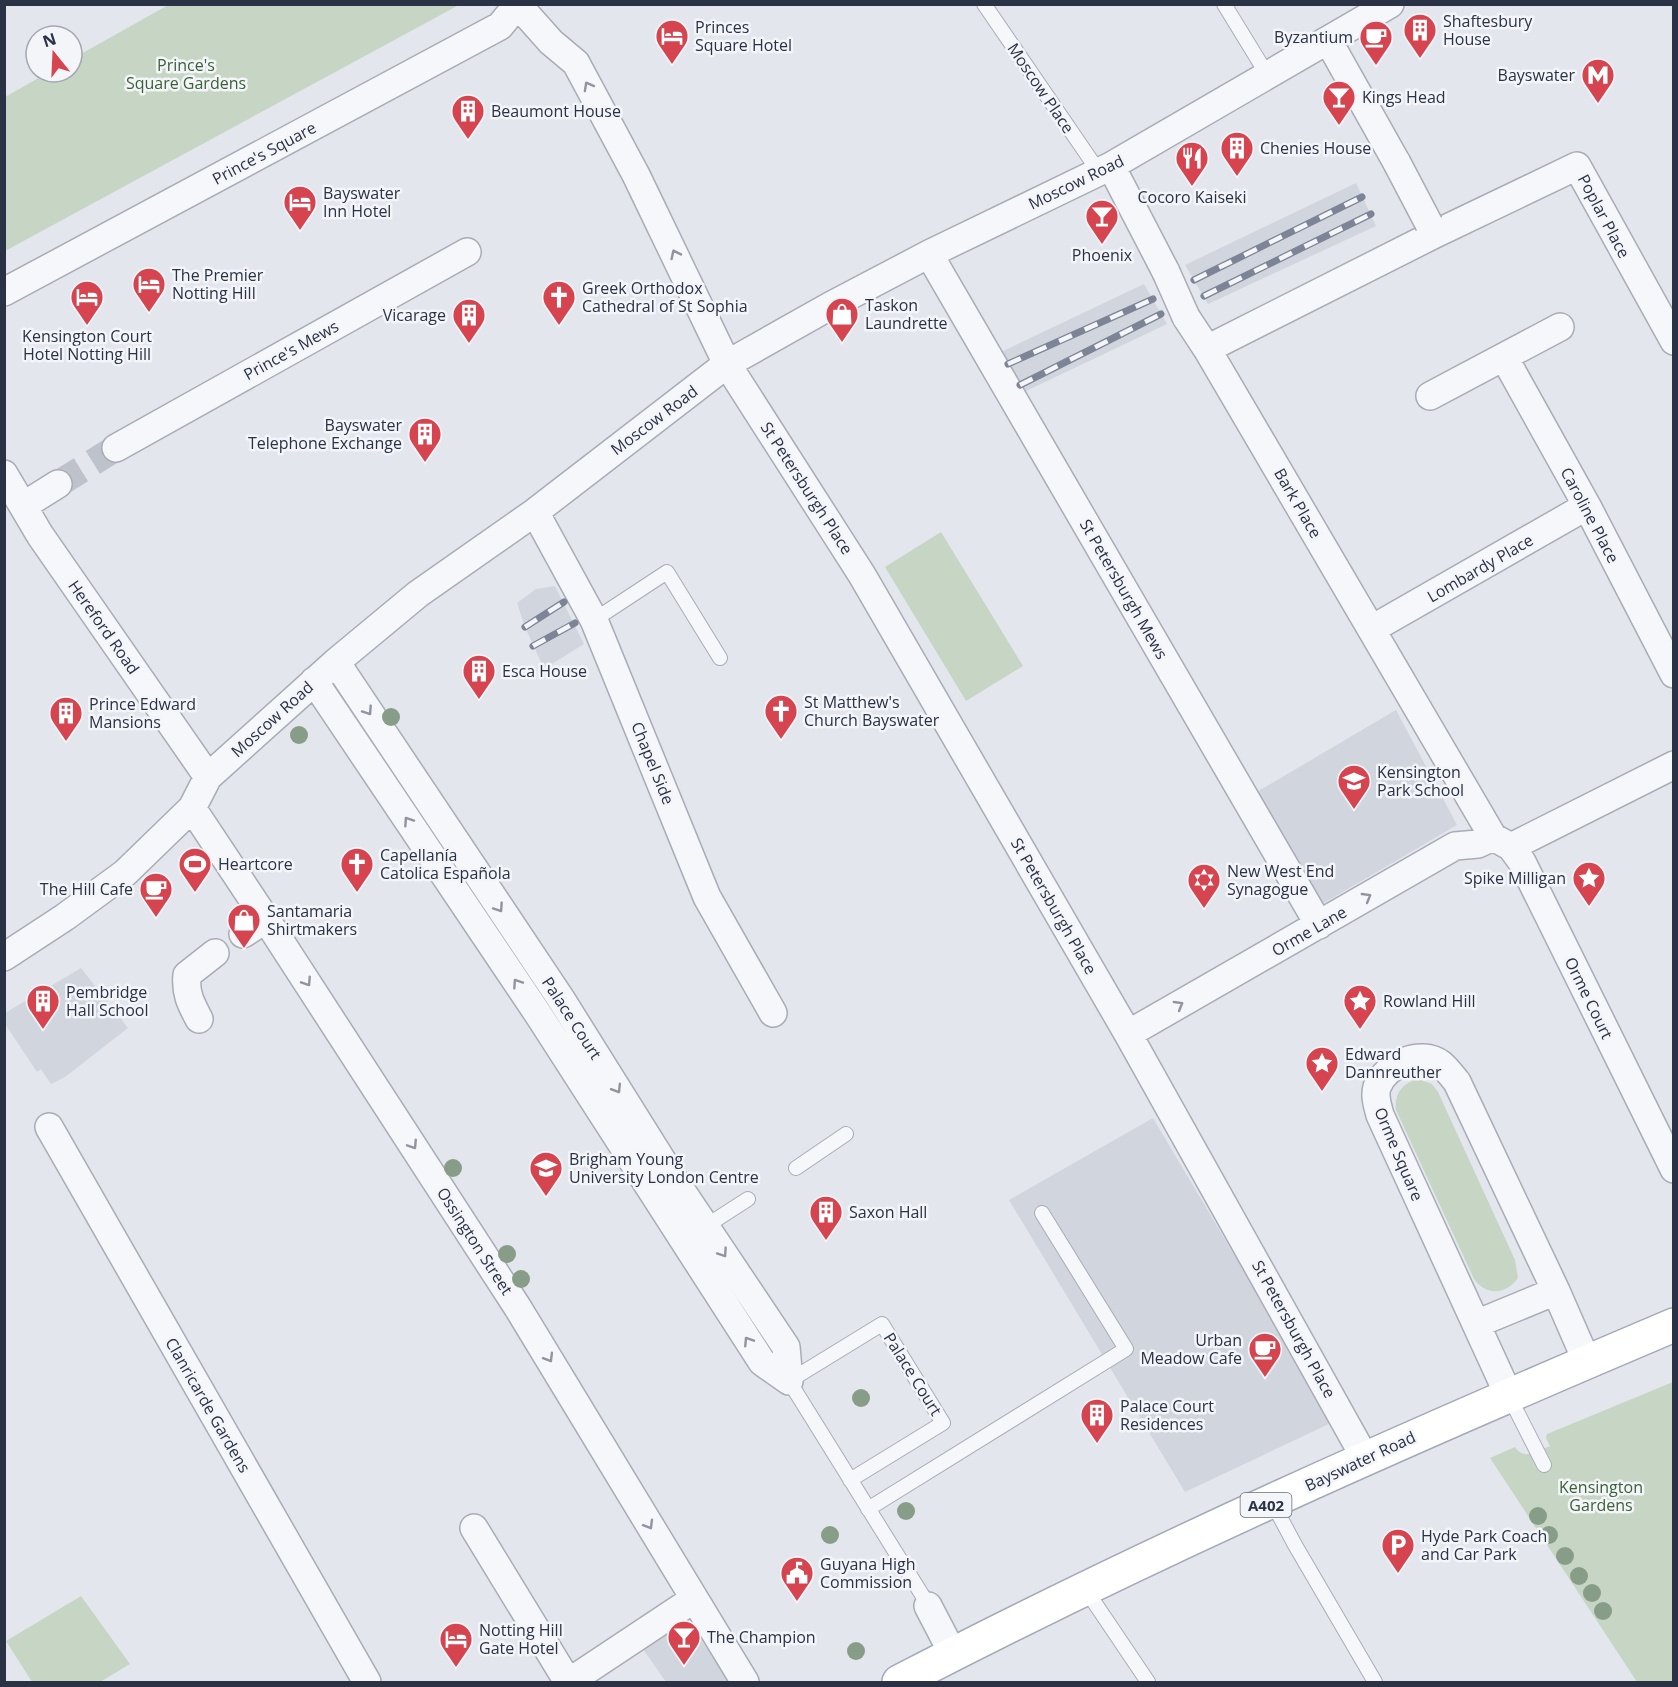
<svg xmlns="http://www.w3.org/2000/svg" width="1678" height="1687" font-family="'Open Sans',sans-serif">
<style>
.built{fill:#d1d5de}
.green{fill:#c7d6c4}
.lines{fill:none;stroke-linecap:round;stroke-linejoin:round}
.minor-tunnel{stroke:#bec2cb;stroke-width:27;stroke-dasharray:27 14;stroke-linecap:butt}
.service-casing{stroke:#a8acb7;stroke-width:16}
.minor-casing{stroke:#a8acb7;stroke-width:30}
.primary-casing{stroke:#a2a9b8;stroke-width:36}
.service{stroke:#f6f7fa;stroke-width:14}
.minor{stroke:#f6f7fa;stroke-width:27}
.primary{stroke:#fff;stroke-width:33}
.rail-casing{stroke:#7c8496;stroke-width:7}
.rail{stroke:#f3f5f9;stroke-width:4.5;stroke-dasharray:14;stroke-linecap:butt}
.minor-bridge-casing{stroke:#a8acb7;stroke-width:30;stroke-linecap:butt}
.minor-bridge{stroke:#f6f7fa;stroke-width:27}
.tree{fill:#879d88}
.oneway{stroke:#9094a0}
.labels{text-anchor:middle;dominant-baseline:central;stroke-width:5;stroke-linejoin:round;paint-order:stroke}
.shield{fill:#f3f5f9;stroke:#666c7b;stroke-width:1.5}
.shield-label{font-size:15px;font-weight:bold;fill:#2a3245}
.poi-label{font-size:16px;fill:#2a3245;stroke:#f3f5f9;text-anchor:start}
.park-label{font-size:16px;fill:#3b6136;stroke:#f3f5f9}
.street-label{font-size:16px;fill:#2a3245;stroke:#f3f5f9}
</style>
<rect width="100%" height="100%" fill="#e3e6ec"/>
<path class="built" d="M 1356,183 L 1376,226 L 1208,304 L 1185,265 Z
M 1144,284 L 1167,324 L 1024,392 L 1001,352 Z
M 555,586 L 584,644 L 544,669 L 525,627 L 517,603 L 536,589 Z
M 1396,710 L 1457,825 L 1317,907 L 1250,796 Z
M 81,968 L 128,1028 L 65,1077 L 51,1084 L 41,1069 L 37,1072 L 5,1024 L 5,1013 Z
M 1153,1118 L 1303,1371 L 1331,1423 L 1185,1492 L 1009,1200 Z
M 676,1603 L 730,1682 L 666,1682 L 631,1632 Z"/>
<path class="green" d="M 170,4 L 459,5 L 5,251 L 5,97 L 49,72 L 72,72 L 72,59 Z
M 941,532 L 1023,666 L 966,701 L 885,567 Z
M 1418,1079 L 1432,1084 L 1438,1092 L 1515,1260 L 1518,1278 C 1506,1295 1486,1296 1474,1279 L 1396,1110 C 1394,1094 1402,1083 1418,1079 Z
M 1673,1382 L 1673,1682 L 1637,1682 L 1490,1458 L 1515,1447 C 1524,1461 1537,1451 1550,1446 L 1546,1438 L 1547,1434 Z
M 81,1596 L 130,1664 L 100,1682 L 32,1682 L 6,1641 Z"/>
<g class="lines">
<path class="minor-tunnel" d="M 58,484 L 116,448"/>
<defs>
<path id="service" d="M 984,4 L 1099,172
M 1224,4 L 1268,76
M 594,620 L 667,572 L 720,658
M 796,1168 L 846,1134
M 703,1228 L 748,1199
M 1509,1396 L 1544,1465
M 850,1480 L 943,1423 L 882,1324 L 789,1381 L 924,1598 L 928,1606
M 1272,1502 L 1295,1545 L 1375,1682
M 868,1509 L 1126,1349 L 1042,1213
M 1086,1590 L 1148,1682"/>
<path id="minor" d="M 518,5 L 551,42 L 576,63 L 636,175 L 727,364 L 862,575 L 1128,1034 L 1365,1458
M 1329,42 L 1397,163
M 1111,166 L 1166,272
M 929,254 L 1319,925
M 4,292 L 500,26 L 518,4
M 1186,317 L 1207,349 L 1493,837
M 1207,349 L 1435,234 L 1577,166 L 1674,341
M 1504,357 L 1587,506 L 1674,674
M 1430,396 L 1560,327
M 116,448 L 467,252
M 4,474 L 40,535 L 208,777
M 23,506 L 58,484
M 535,512 L 594,620 L 707,897 L 773,1013
M 1372,629 L 1587,506
M 336,662 L 561,999 L 673,1178 L 786,1347 L 789,1381
M 314,681 L 538,1014 L 762,1362 L 789,1381
M 192,808 L 275,933 L 518,1308 L 745,1682
M 1493,837 L 1511,847 L 1522,862 L 1674,1169
M 1511,847 L 1674,765
M 243,934 L 266,919
M 4,957 L 65,917 L 125,873 L 192,808 L 208,777 L 336,662 L 418,594 L 535,512 L 727,364 L 830,306 L 929,254 L 1111,166 L 1390,4
M 199,1019 C 191,1004 185,993 187,975 L 215,953
M 1128,1034 L 1455,846 L 1478,844 L 1493,837
M 49,1127 L 367,1682
M 1476,1324 L 1556,1291
M 1509,1396 L 1380,1115 C 1378,1107 1374,1096 1377,1087 C 1386,1064 1421,1049 1441,1064 C 1447,1069 1452,1076 1457,1082 L 1556,1291 L 1587,1362
M 474,1528 L 568,1682
M 928,1606 L 953,1654
M 569,1682 L 694,1599"/>
<path id="primary" d="M 899,1682 C 1151,1551 1412,1436 1674,1325"/>
</defs>
<use href="#service" class="service-casing"/>
<use href="#minor" class="minor-casing"/>
<use href="#primary" class="primary-casing"/>
<use href="#service" class="service"/>
<use href="#minor" class="minor"/>
<use href="#primary" class="primary"/>
<defs>
<path id="rail" d="M 1194,280 L 1362,197
M 1204,296 L 1371,214
M 1008,364 L 1153,299
M 1020,385 L 1161,314
M 525,627 L 564,602
M 533,646 L 575,623"/>
</defs>
<use href="#rail" class="rail-casing"/>
<use href="#rail" class="rail"/>
<defs>
<path id="minor-bridge" d="M 1397,163 L 1429,224
M 1166,272 L 1186,317"/>
</defs>
<use href="#minor-bridge" class="minor-bridge-casing"/>
<use href="#minor-bridge" class="minor-bridge"/>
</g>
<g class="tree">
<circle cx="391" cy="717" r="9"/>
<circle cx="299" cy="735" r="9"/>
<circle cx="453" cy="1168" r="9"/>
<circle cx="507" cy="1254" r="9"/>
<circle cx="521" cy="1279" r="9"/>
<circle cx="861" cy="1398" r="9"/>
<circle cx="906" cy="1511" r="9"/>
<circle cx="1538" cy="1516" r="9"/>
<circle cx="830" cy="1535" r="9"/>
<circle cx="1549" cy="1535" r="9"/>
<circle cx="1565" cy="1556" r="9"/>
<circle cx="1579" cy="1576" r="9"/>
<circle cx="1592" cy="1593" r="9"/>
<circle cx="1603" cy="1611" r="9"/>
<circle cx="856" cy="1651" r="9"/>
</g>
<defs><path id="oneway-chevron" d="M-2-3.5L2.5 0L-2 3.5" fill="none" stroke-width="1.6" stroke-linecap="round" stroke-linejoin="round" transform="scale(1.5)"/></defs>
<g class="oneway">
<use href="#oneway-chevron" transform="translate(588 86) rotate(-119)"/>
<use href="#oneway-chevron" transform="translate(675 254) rotate(-116)"/>
<use href="#oneway-chevron" transform="translate(368 711) rotate(56)"/>
<use href="#oneway-chevron" transform="translate(408 821) rotate(-124)"/>
<use href="#oneway-chevron" transform="translate(1367 897) rotate(-30)"/>
<use href="#oneway-chevron" transform="translate(499 908) rotate(56)"/>
<use href="#oneway-chevron" transform="translate(307 982) rotate(57)"/>
<use href="#oneway-chevron" transform="translate(517 983) rotate(-124)"/>
<use href="#oneway-chevron" transform="translate(1179 1005) rotate(-30)"/>
<use href="#oneway-chevron" transform="translate(617 1089) rotate(58)"/>
<use href="#oneway-chevron" transform="translate(413 1145) rotate(57)"/>
<use href="#oneway-chevron" transform="translate(723 1253) rotate(56)"/>
<use href="#oneway-chevron" transform="translate(748 1341) rotate(-123)"/>
<use href="#oneway-chevron" transform="translate(549 1358) rotate(59)"/>
<use href="#oneway-chevron" transform="translate(649 1525) rotate(59)"/>
</g>
<defs>
<symbol id="building-pin" viewBox="-11 -11 22 30"><path d="M0 17L-7.5 6A9.5 9.5 0 1 1 7.5 6Z" fill="#d5444f" stroke="#f3f5f9"/><path d="M-4-6H4V6H1V3H-1V6H-4ZM-2.5-4.3h1.7v1.8h-1.7ZM.8-4.3h1.7v1.8H.8ZM-2.5-1h1.7V.8h-1.7ZM.8-1h1.7V.8H.8Z" fill="#fff"/></symbol>
<symbol id="hotel-pin" viewBox="-11 -11 22 30"><path d="M0 17L-7.5 6A9.5 9.5 0 1 1 7.5 6Z" fill="#d5444f" stroke="#f3f5f9"/><path d="M-6-4.5h1.5V1H6V5H4.5V3h-9V5H-6ZM-4 0a1.8 1.8 0 1 1 3.6 0ZM.5 0V-2.5h3Q6-2.5 6 0Z" fill="#fff"/></symbol>
<symbol id="cafe-pin" viewBox="-11 -11 22 30"><path d="M0 17L-7.5 6A9.5 9.5 0 1 1 7.5 6Z" fill="#d5444f" stroke="#f3f5f9"/><path d="M-5.5-4.5H6V0H3Q3 3.5 0 3.5H-2.5Q-5.5 3.5-5.5 0ZM3-3.2v2h1.7v-2ZM-6 4.5H4V6H-6Z" fill="#fff"/></symbol>
<symbol id="metro-pin" viewBox="-11 -11 22 30"><path d="M0 17L-7.5 6A9.5 9.5 0 1 1 7.5 6Z" fill="#d5444f" stroke="#f3f5f9"/><path d="M-5.5 5V-5H-3L0 0L3-5H5.5V5H3V-.5L0 4L-3-.5V5Z" fill="#fff"/></symbol>
<symbol id="bar-pin" viewBox="-11 -11 22 30"><path d="M0 17L-7.5 6A9.5 9.5 0 1 1 7.5 6Z" fill="#d5444f" stroke="#f3f5f9"/><path d="M-6-5H6L.8 .8V4.5H3.5V6h-7V4.5H-.8V.8Z" fill="#fff"/></symbol>
<symbol id="restaurant-pin" viewBox="-11 -11 22 30"><path d="M0 17L-7.5 6A9.5 9.5 0 1 1 7.5 6Z" fill="#d5444f" stroke="#f3f5f9"/><path d="M-5-6h1v4h1v-4h1v4h1v-4h1v5L-1.5 .5V6h-2V.5L-5-1ZM5-6V6H3V1.5H1.5Q1.5-4 5-6Z" fill="#fff"/></symbol>
<symbol id="church-pin" viewBox="-11 -11 22 30"><path d="M0 17L-7.5 6A9.5 9.5 0 1 1 7.5 6Z" fill="#d5444f" stroke="#f3f5f9"/><path d="M-1.2-6h2.4v3.5h3.3v2.4h-3.3V6h-2.4V-.1h-3.3v-2.4h3.3Z" fill="#fff"/></symbol>
<symbol id="shop-pin" viewBox="-11 -11 22 30"><path d="M0 17L-7.5 6A9.5 9.5 0 1 1 7.5 6Z" fill="#d5444f" stroke="#f3f5f9"/><path d="M-5-2.5h2.3a2.7 3.5 0 0 1 5.4 0H5L5.5 6h-11ZM-1.5-2.5h3a1.5 2.3 0 0 0-3 0Z" fill="#fff"/></symbol>
<symbol id="school-pin" viewBox="-11 -11 22 30"><path d="M0 17L-7.5 6A9.5 9.5 0 1 1 7.5 6Z" fill="#d5444f" stroke="#f3f5f9"/><path d="M0-5L7-2L0 1L-7-2ZM-4 1L0 2.5L4 1V4Q0 6-4 4Z" fill="#fff"/></symbol>
<symbol id="stadium-pin" viewBox="-11 -11 22 30"><path d="M0 17L-7.5 6A9.5 9.5 0 1 1 7.5 6Z" fill="#d5444f" stroke="#f3f5f9"/><path d="M0-5a6.5 5 0 1 0 0 10a6.5 5 0 1 0 0-10ZM-3.5-1.8h7v3.6h-7Z" fill="#fff"/></symbol>
<symbol id="sight-pin" viewBox="-11 -11 22 30"><path d="M0 17L-7.5 6A9.5 9.5 0 1 1 7.5 6Z" fill="#d5444f" stroke="#f3f5f9"/><path d="M0-6L1.8-2.2L6-1.7L2.9 1.2L3.7 5.4L0 3.3L-3.7 5.4L-2.9 1.2L-6-1.7L-1.8-2.2Z" fill="#fff"/></symbol>
<symbol id="synagogue-pin" viewBox="-11 -11 22 30"><path d="M0 17L-7.5 6A9.5 9.5 0 1 1 7.5 6Z" fill="#d5444f" stroke="#f3f5f9"/><path d="M0-6.5L5.6 3.2H-5.6ZM0 6.5L5.6-3.2H-5.6Z" fill="#fff"/></symbol>
<symbol id="university-pin" viewBox="-11 -11 22 30"><path d="M0 17L-7.5 6A9.5 9.5 0 1 1 7.5 6Z" fill="#d5444f" stroke="#f3f5f9"/><path d="M0-5L7-2L0 1L-7-2ZM-4 1L0 2.5L4 1V4Q0 6-4 4Z" fill="#fff"/></symbol>
<symbol id="parking-pin" viewBox="-11 -11 22 30"><path d="M0 17L-7.5 6A9.5 9.5 0 1 1 7.5 6Z" fill="#d5444f" stroke="#f3f5f9"/><path d="M-3.5-5.5H1a3.5 3.5 0 0 1 0 7H-1V5.5H-3.5ZM-1-3.4V-.6H.8a1.4 1.4 0 0 0 0-2.8Z" fill="#fff"/></symbol>
<symbol id="civic-pin" viewBox="-11 -11 22 30"><path d="M0 17L-7.5 6A9.5 9.5 0 1 1 7.5 6Z" fill="#d5444f" stroke="#f3f5f9"/><path d="M-.6-6.5H3V-4.5H.6V-3L4-1V1h2V6H-6V1h2V-1L-.6-3ZM-1.2 2.5V6h2.4V2.5Z" fill="#fff"/></symbol>
</defs>
<g fill-rule="evenodd">
<use href="#building-pin" x="1401" y="11" width="38" height="52"/>
<use href="#hotel-pin" x="653" y="17" width="38" height="52"/>
<use href="#cafe-pin" x="1357" y="18" width="38" height="52"/>
<use href="#metro-pin" x="1579" y="56" width="38" height="52"/>
<use href="#bar-pin" x="1320" y="78" width="38" height="52"/>
<use href="#building-pin" x="449" y="92" width="38" height="52"/>
<use href="#building-pin" x="1218" y="129" width="38" height="52"/>
<use href="#restaurant-pin" x="1173" y="139" width="38" height="52"/>
<use href="#hotel-pin" x="281" y="183" width="38" height="52"/>
<use href="#bar-pin" x="1083" y="197" width="38" height="52"/>
<use href="#hotel-pin" x="130" y="265" width="38" height="52"/>
<use href="#hotel-pin" x="68" y="278" width="38" height="52"/>
<use href="#church-pin" x="540" y="278" width="38" height="52"/>
<use href="#shop-pin" x="823" y="295" width="38" height="52"/>
<use href="#building-pin" x="450" y="296" width="38" height="52"/>
<use href="#building-pin" x="406" y="415" width="38" height="52"/>
<use href="#building-pin" x="460" y="652" width="38" height="52"/>
<use href="#church-pin" x="762" y="692" width="38" height="52"/>
<use href="#building-pin" x="47" y="694" width="38" height="52"/>
<use href="#school-pin" x="1335" y="762" width="38" height="52"/>
<use href="#stadium-pin" x="176" y="845" width="38" height="52"/>
<use href="#church-pin" x="338" y="845" width="38" height="52"/>
<use href="#sight-pin" x="1570" y="859" width="38" height="52"/>
<use href="#synagogue-pin" x="1185" y="861" width="38" height="52"/>
<use href="#cafe-pin" x="137" y="870" width="38" height="52"/>
<use href="#shop-pin" x="225" y="901" width="38" height="52"/>
<use href="#building-pin" x="24" y="982" width="38" height="52"/>
<use href="#sight-pin" x="1341" y="982" width="38" height="52"/>
<use href="#sight-pin" x="1303" y="1044" width="38" height="52"/>
<use href="#university-pin" x="527" y="1149" width="38" height="52"/>
<use href="#building-pin" x="807" y="1193" width="38" height="52"/>
<use href="#cafe-pin" x="1246" y="1330" width="38" height="52"/>
<use href="#building-pin" x="1078" y="1396" width="38" height="52"/>
<use href="#parking-pin" x="1379" y="1526" width="38" height="52"/>
<use href="#civic-pin" x="778" y="1554" width="38" height="52"/>
<use href="#bar-pin" x="665" y="1618" width="38" height="52"/>
<use href="#hotel-pin" x="437" y="1620" width="38" height="52"/>
</g>
<g class="labels">
<rect class="shield" x="1240.5" y="1493" width="51" height="24" rx="4.5"/>
<g class="shield-label">
<text x="1266" y="1505">A402</text>
</g>
<g class="poi-label">
<text x="1443" y="21">Shaftesbury<tspan x="1443" dy="18">House</tspan></text>
<text x="695" y="27">Princes<tspan x="695" dy="18">Square Hotel</tspan></text>
<text x="1353" y="37" text-anchor="end">Byzantium</text>
<text x="1575" y="75" text-anchor="end">Bayswater</text>
<text x="1362" y="97">Kings Head</text>
<text x="491" y="111">Beaumont House</text>
<text x="1260" y="148">Chenies House</text>
<text x="323" y="193">Bayswater<tspan x="323" dy="18">Inn Hotel</tspan></text>
<text x="1192" y="197" text-anchor="middle">Cocoro Kaiseki</text>
<text x="1102" y="255" text-anchor="middle">Phoenix</text>
<text x="172" y="275">The Premier<tspan x="172" dy="18">Notting Hill</tspan></text>
<text x="582" y="288">Greek Orthodox<tspan x="582" dy="18">Cathedral of St Sophia</tspan></text>
<text x="865" y="305">Taskon<tspan x="865" dy="18">Laundrette</tspan></text>
<text x="446" y="315" text-anchor="end">Vicarage</text>
<text x="87" y="336" text-anchor="middle">Kensington Court<tspan x="87" dy="18">Hotel Notting Hill</tspan></text>
<text x="402" y="425" text-anchor="end">Bayswater<tspan x="402" dy="18">Telephone Exchange</tspan></text>
<text x="502" y="671">Esca House</text>
<text x="804" y="702">St Matthew's<tspan x="804" dy="18">Church Bayswater</tspan></text>
<text x="89" y="704">Prince Edward<tspan x="89" dy="18">Mansions</tspan></text>
<text x="1377" y="772">Kensington<tspan x="1377" dy="18">Park School</tspan></text>
<text x="380" y="855">Capellanía<tspan x="380" dy="18">Catolica Española</tspan></text>
<text x="218" y="864">Heartcore</text>
<text x="1227" y="871">New West End<tspan x="1227" dy="18">Synagogue</tspan></text>
<text x="1566" y="878" text-anchor="end">Spike Milligan</text>
<text x="133" y="889" text-anchor="end">The Hill Cafe</text>
<text x="267" y="911">Santamaria<tspan x="267" dy="18">Shirtmakers</tspan></text>
<text x="66" y="992">Pembridge<tspan x="66" dy="18">Hall School</tspan></text>
<text x="1383" y="1001">Rowland Hill</text>
<text x="1345" y="1054">Edward<tspan x="1345" dy="18">Dannreuther</tspan></text>
<text x="569" y="1159">Brigham Young<tspan x="569" dy="18">University London Centre</tspan></text>
<text x="849" y="1212">Saxon Hall</text>
<text x="1242" y="1340" text-anchor="end">Urban<tspan x="1242" dy="18">Meadow Cafe</tspan></text>
<text x="1120" y="1406">Palace Court<tspan x="1120" dy="18">Residences</tspan></text>
<text x="1421" y="1536">Hyde Park Coach<tspan x="1421" dy="18">and Car Park</tspan></text>
<text x="820" y="1564">Guyana High<tspan x="820" dy="18">Commission</tspan></text>
<text x="479" y="1630">Notting Hill<tspan x="479" dy="18">Gate Hotel</tspan></text>
<text x="707" y="1637">The Champion</text>
</g>
<g class="park-label">
<text x="186" y="65">Prince's<tspan x="186" dy="18">Square Gardens</tspan></text>
<text x="1601" y="1487">Kensington<tspan x="1601" dy="18">Gardens</tspan></text>
</g>
<g class="street-label">
<text transform="translate(1041 88) rotate(56)">Moscow Place</text>
<text transform="translate(264 153) rotate(-28)">Prince's Square</text>
<text transform="translate(1076 182) rotate(-26)">Moscow Road</text>
<text transform="translate(1604 216) rotate(62)">Poplar Place</text>
<text transform="translate(291 350) rotate(-29)">Prince's Mews</text>
<text transform="translate(654 420) rotate(-37)">Moscow Road</text>
<text transform="translate(807 488) rotate(57)">St Petersburgh Place</text>
<text transform="translate(1298 503) rotate(60)">Bark Place</text>
<text transform="translate(1590 515) rotate(62)">Caroline Place</text>
<text transform="translate(1480 568) rotate(-30)">Lombardy Place</text>
<text transform="translate(1124 589) rotate(60)">St Petersburgh Mews</text>
<text transform="translate(104 627) rotate(55)">Hereford Road</text>
<text transform="translate(272 719) rotate(-42)">Moscow Road</text>
<text transform="translate(653 763) rotate(68)">Chapel Side</text>
<text transform="translate(1054 906) rotate(60)">St Petersburgh Place</text>
<text transform="translate(1309 931) rotate(-30)">Orme Lane</text>
<text transform="translate(1589 998) rotate(64)">Orme Court</text>
<text transform="translate(572 1018) rotate(57)">Palace Court</text>
<text transform="translate(1399 1154) rotate(67)">Orme Square</text>
<text transform="translate(475 1241) rotate(57)">Ossington Street</text>
<text transform="translate(1294 1329) rotate(61)">St Petersburgh Place</text>
<text transform="translate(913 1374) rotate(58)">Palace Court</text>
<text transform="translate(208 1405) rotate(60)">Clanricarde Gardens</text>
<text transform="translate(1360 1461) rotate(-25)">Bayswater Road</text>
</g>
</g>
<rect width="1678" height="1687" fill="none" stroke="#2a3245" stroke-width="12"/>
<g transform="translate(54 54) rotate(342)"><circle r="28" fill="#f3f5f9" stroke="#a3a7b1" stroke-width="1.5"/>
<path d="M0-4.5L10 22L0 15L-10 22Z" fill="#d5444f"/>
<text y="-9" font-size="16" font-weight="bold" text-anchor="middle" fill="#2a3245">N</text>
</g>
</svg>
